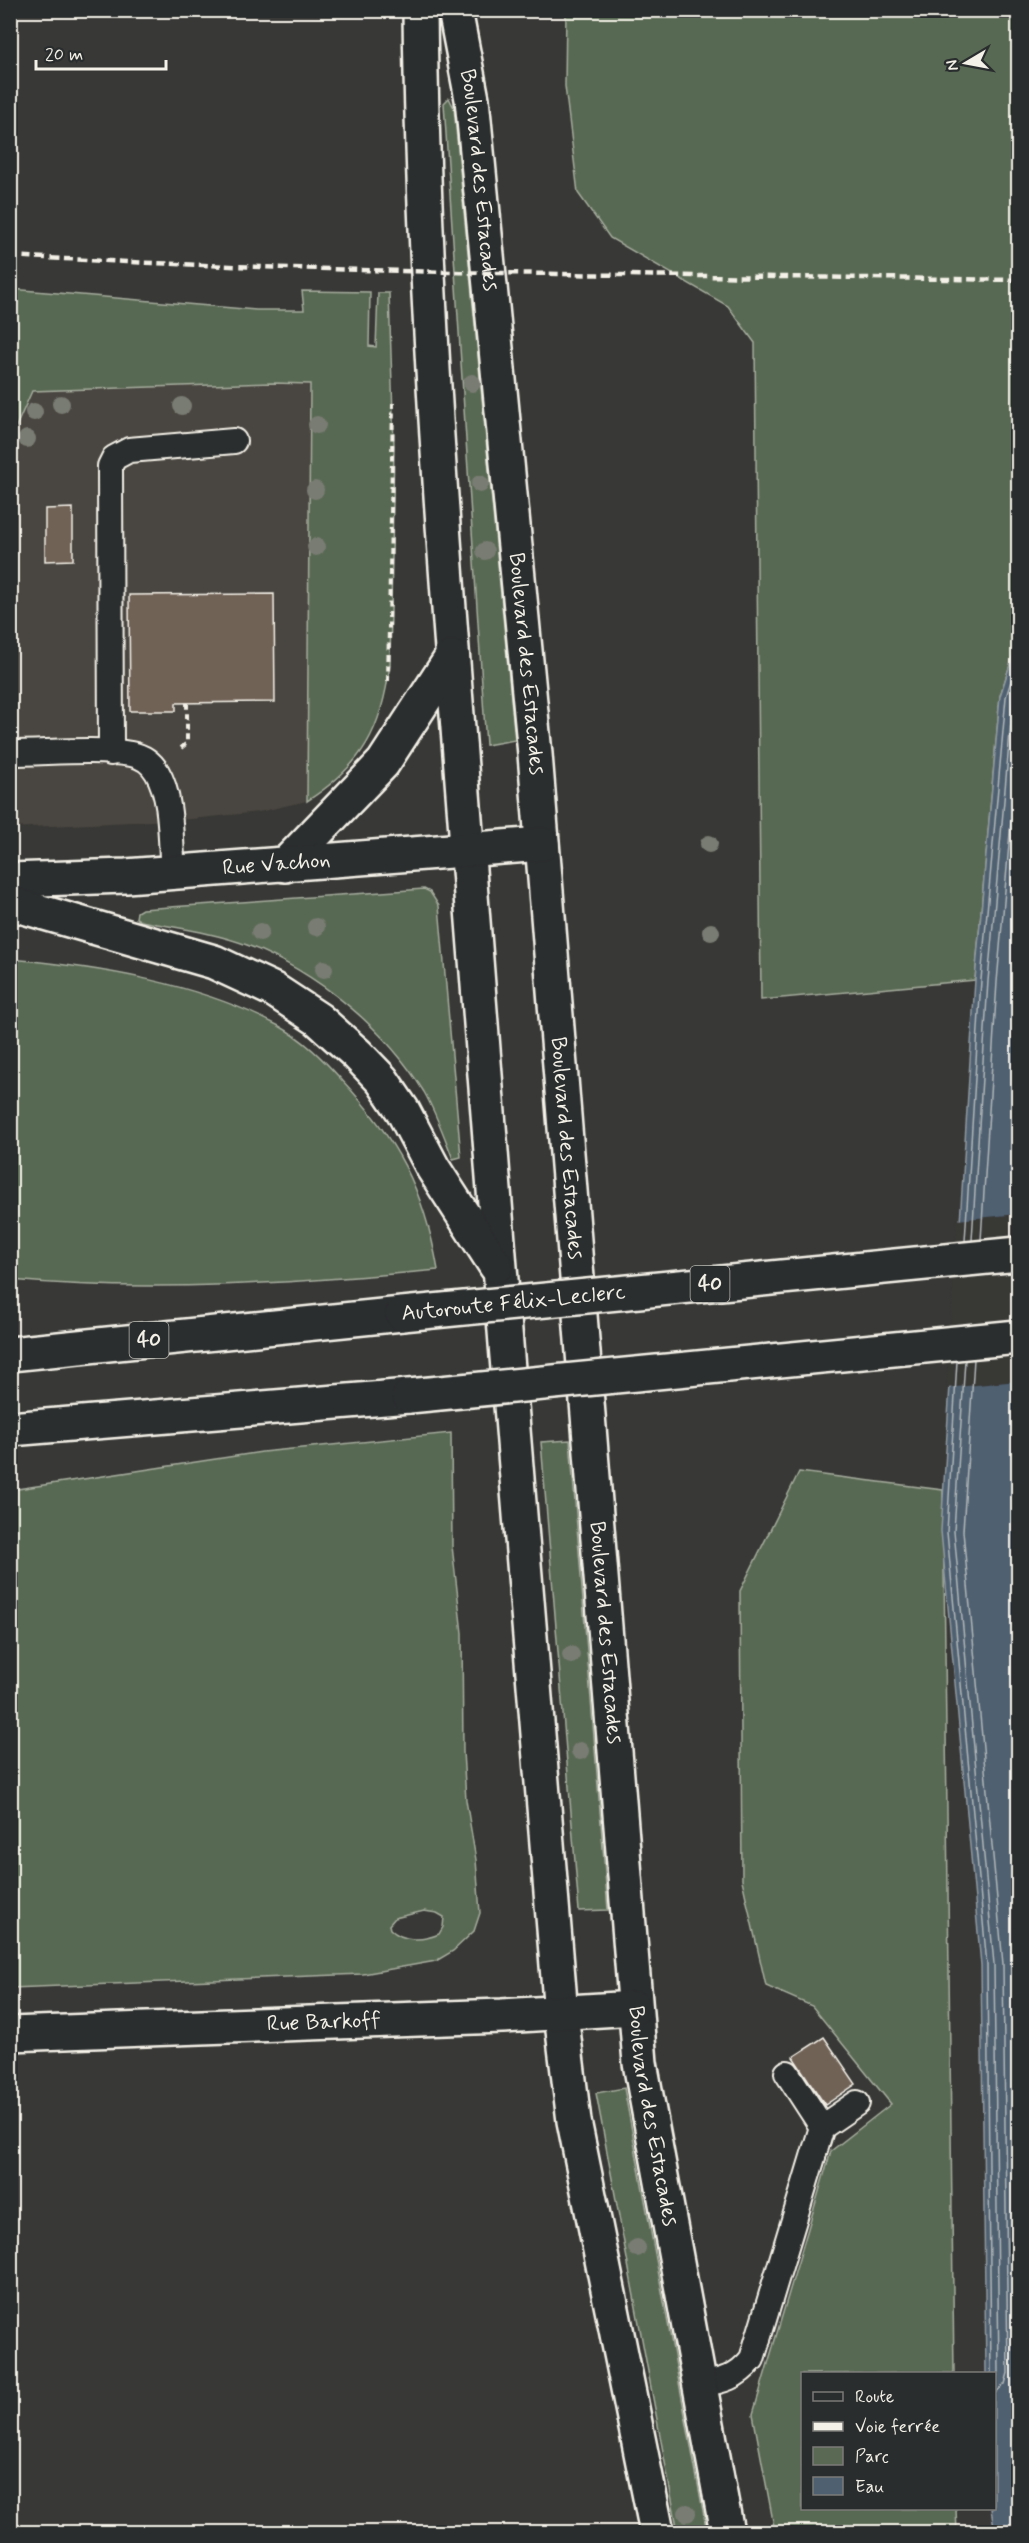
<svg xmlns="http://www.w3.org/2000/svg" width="1029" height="2543" font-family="Mynerve,sans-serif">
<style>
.built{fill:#494540}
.green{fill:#596953;stroke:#a6ad9e;stroke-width:1.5;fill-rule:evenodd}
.water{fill:#4f6071;stroke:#919aa1;stroke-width:1.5}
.pier{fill:#383836}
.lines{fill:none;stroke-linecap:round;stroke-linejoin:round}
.shore{stroke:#b2b7b8;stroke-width:1.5}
.building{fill:#716257;stroke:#f4f1e8;stroke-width:1.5}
.lane-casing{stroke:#f4f1e8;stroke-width:28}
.secondary-casing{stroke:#f4f1e8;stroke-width:38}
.highway-casing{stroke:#f4f1e8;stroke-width:38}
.path{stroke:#f4f1e8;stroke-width:4;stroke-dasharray:6 4.5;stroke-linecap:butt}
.lane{stroke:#2a2d2e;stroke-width:24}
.secondary{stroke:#2a2d2e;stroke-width:33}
.highway{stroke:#2a2d2e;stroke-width:33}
.rail{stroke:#f4f1e8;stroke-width:4.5;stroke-dasharray:9 4.5;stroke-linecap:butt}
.highway-bridge-casing{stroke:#f4f1e8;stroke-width:38;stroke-linecap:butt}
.highway-bridge{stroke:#2a2d2e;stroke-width:33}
.tree{fill:#797c73}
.labels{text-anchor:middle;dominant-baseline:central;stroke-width:5;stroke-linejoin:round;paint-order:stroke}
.shield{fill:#2a2d2e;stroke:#b7b6b0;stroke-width:1.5}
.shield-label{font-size:21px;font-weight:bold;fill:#f4f1e8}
.street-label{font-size:22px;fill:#f4f1e8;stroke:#2a2d2e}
</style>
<rect width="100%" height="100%" fill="#383836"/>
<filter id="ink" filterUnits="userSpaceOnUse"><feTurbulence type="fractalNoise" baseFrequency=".0167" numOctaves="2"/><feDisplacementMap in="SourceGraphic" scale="12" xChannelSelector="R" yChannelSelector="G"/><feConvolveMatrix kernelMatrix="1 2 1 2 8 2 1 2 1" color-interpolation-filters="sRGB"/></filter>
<g filter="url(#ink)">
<path class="built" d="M 273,383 L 310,384 L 307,801 L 259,812 L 192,819 L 11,828 L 10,438 L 32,391 Z"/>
<path class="green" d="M 566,11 L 1018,11 L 1018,640 L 1000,696 L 975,980 L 761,1000 L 755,343 L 728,306 L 610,238 L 578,193 L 565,86 Z
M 449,98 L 454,108 L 515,740 L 486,745 L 444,103 Z
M 11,289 L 256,310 L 304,310 L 302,291 L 370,292 L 369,346 L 376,347 L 378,293 L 389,293 L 394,446 L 390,664 C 382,729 363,765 307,801 L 310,384 L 273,383 L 32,391 L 11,438 Z
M 424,889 L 430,892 L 439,906 L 461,1157 L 453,1159 C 444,1136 436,1113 424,1092 C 385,1028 317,972 247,945 C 213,932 176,928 141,921 L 136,918 L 137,912 L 142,909 Z
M 10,959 C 100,967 198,983 279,1026 C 304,1040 322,1058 341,1079 C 397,1139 424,1189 438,1270 C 297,1283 152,1293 11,1280 Z
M 451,1433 L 452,1546 L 462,1633 L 463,1752 L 466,1800 L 476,1860 L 480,1913 L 474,1931 L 453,1951 L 436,1961 L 363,1974 L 11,1988 L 11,1490 L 262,1452 ZM 424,1911 L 437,1913 L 444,1917 L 443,1927 L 439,1934 C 423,1941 403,1942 390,1929 L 389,1925 L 395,1918 Z
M 570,1440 L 608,1910 L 579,1911 L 541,1442 Z
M 799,1472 L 943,1490 L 954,2373 L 802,2374 L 802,2508 L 956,2509 L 957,2532 L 775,2532 L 753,2414 L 831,2151 L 891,2104 L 812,2006 L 766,1986 L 742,1880 L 740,1591 Z
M 624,2088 L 707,2532 L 678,2532 L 596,2093 Z"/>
<path class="water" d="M 1018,640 L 1018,2532 L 995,2532 L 991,2509 L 994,2508 L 994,2374 L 986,2374 L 981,1965 L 941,1531 L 975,980 L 1000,696 Z"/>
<path class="pier" d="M 1018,1214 L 1018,1381 L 946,1388 L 957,1220 Z"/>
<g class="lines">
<path class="shore" d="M 972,1240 L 988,981 L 1013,699 L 1018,683
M 981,1240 L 997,982 L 1018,741
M 965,1241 L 981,980 L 1006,697 L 1018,659
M 974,1359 L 963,1531 L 1003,1964 L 1008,2373 L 1005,2384 L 994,2394
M 965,1360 L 954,1531 L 994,1964 L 999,2372 L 994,2383
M 957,1361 L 947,1532 L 987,1965 L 991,2374"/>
</g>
<path class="building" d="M 73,508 L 73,560 L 45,561 L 45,509 Z
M 274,594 L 275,702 L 176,703 L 176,711 L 130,711 L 129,595 Z
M 824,2037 L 856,2084 L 825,2105 L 793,2057 Z"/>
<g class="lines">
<defs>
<path id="lane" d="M 10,753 C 48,753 94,748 131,754 C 142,756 151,762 157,772 C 173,799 170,842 173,872
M 111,753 L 110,466 L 114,458 L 129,450 L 234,441
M 822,2127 L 857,2103
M 699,2385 C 722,2381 737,2378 752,2359 L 822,2127 L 787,2073"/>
<g id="secondary">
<path d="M 420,10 C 423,293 446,575 468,857 C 497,1243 529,1628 561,2014 L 574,2121 L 657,2532"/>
<path id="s1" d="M 455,10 L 472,99 L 535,754 L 640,2063 L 727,2532"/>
<path d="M 285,865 L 383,763 L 452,657"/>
<path id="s2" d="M 10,880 L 126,876 L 542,844"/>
<path d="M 10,903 L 214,962 L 274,990 L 318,1019 L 357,1054 L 382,1080 L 403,1111 L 433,1168 L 496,1266"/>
<path id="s3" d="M 10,2034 L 502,2016 L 635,2008"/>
</g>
<path id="highway" d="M 10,1354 L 402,1314
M 10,1429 L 409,1396"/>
</defs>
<use href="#lane" class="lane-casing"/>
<use href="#secondary" class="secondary-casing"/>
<use href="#highway" class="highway-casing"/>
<path class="path" d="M 388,681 L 393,403
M 181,748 L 187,743 L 187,703"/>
<use href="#lane" class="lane"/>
<use href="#secondary" class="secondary"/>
<use href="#highway" class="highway"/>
<path class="rail" d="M 10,256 C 346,275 682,275 1018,280"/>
<defs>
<g id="highway-bridge">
<path id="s4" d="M 402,1314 L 1018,1254"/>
<path d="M 409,1396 L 1018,1337"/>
</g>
</defs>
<use href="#highway-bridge" class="highway-bridge-casing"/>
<use href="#highway-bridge" class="highway-bridge"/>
</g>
<g class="tree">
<circle cx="472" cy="383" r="9"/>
<circle cx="61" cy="404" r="9"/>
<circle cx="182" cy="406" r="9"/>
<circle cx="34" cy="412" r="9"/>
<circle cx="317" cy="425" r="9"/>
<circle cx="27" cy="439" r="9"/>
<circle cx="480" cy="484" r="9"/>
<circle cx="315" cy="490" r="9"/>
<circle cx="316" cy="547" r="9"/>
<circle cx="485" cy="551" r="9"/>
<circle cx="709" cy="844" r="9"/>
<circle cx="316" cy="927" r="9"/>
<circle cx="260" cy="932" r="9"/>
<circle cx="711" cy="932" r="9"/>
<circle cx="324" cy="969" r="9"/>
<circle cx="571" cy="1655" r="9"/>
<circle cx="580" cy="1751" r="9"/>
<circle cx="637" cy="2248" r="9"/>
<circle cx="687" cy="2513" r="9"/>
</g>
</g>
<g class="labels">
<g class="shield">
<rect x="690.5" y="1266" width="39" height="36" rx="4.5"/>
<rect x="129.5" y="1322" width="39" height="36" rx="4.5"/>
</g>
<g class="shield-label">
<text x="710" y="1284">40</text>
<text x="149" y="1340">40</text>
</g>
<g class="street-label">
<text stroke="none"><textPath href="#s1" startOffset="172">Boulevard des Estacades</textPath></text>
<text stroke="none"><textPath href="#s1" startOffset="658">Boulevard des Estacades</textPath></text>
<text stroke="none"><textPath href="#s2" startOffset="267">Rue Vachon</textPath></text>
<text stroke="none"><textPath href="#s1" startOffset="1144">Boulevard des Estacades</textPath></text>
<text stroke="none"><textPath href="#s4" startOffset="112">Autoroute Félix-Leclerc</textPath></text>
<text stroke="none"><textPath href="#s1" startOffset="1630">Boulevard des Estacades</textPath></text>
<text stroke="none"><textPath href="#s3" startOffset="314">Rue Barkoff</textPath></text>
<text stroke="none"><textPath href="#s1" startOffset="2116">Boulevard des Estacades</textPath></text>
</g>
</g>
<rect width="1029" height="2543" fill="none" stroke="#2a2d2e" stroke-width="36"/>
<rect x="18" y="18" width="993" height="2507" fill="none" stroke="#f4f1e8" stroke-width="2" filter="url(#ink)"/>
<rect x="801" y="2372" width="195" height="138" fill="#2a2d2e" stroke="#7b7b78" stroke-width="1.5"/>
<rect x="813" y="2392" width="30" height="9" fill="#2a2d2e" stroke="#7b7b78" stroke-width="1.5"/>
<text x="855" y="2402" font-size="18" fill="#f4f1e8">Route</text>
<rect x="813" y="2422" width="30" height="9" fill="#f4f1e8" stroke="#7b7b78" stroke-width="1.5"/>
<text x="855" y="2432" font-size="18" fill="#f4f1e8">Voie ferrée</text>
<rect x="813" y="2447" width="30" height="18" fill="#596953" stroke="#7b7b78" stroke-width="1.5"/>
<text x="855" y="2462" font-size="18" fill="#f4f1e8">Parc</text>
<rect x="813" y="2477" width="30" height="18" fill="#4f6071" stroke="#7b7b78" stroke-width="1.5"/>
<text x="855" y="2492" font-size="18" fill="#f4f1e8">Eau</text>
<g transform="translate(966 63) rotate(260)" stroke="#2a2d2e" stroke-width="4.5" paint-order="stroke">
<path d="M0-4.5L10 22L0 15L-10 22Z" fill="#f4f1e8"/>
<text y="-9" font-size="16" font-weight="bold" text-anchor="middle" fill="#f4f1e8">N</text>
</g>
<path d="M36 60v9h130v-9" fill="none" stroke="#f4f1e8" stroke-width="3"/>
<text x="45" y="60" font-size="18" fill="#f4f1e8" stroke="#2a2d2e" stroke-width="4.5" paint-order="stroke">20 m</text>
</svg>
